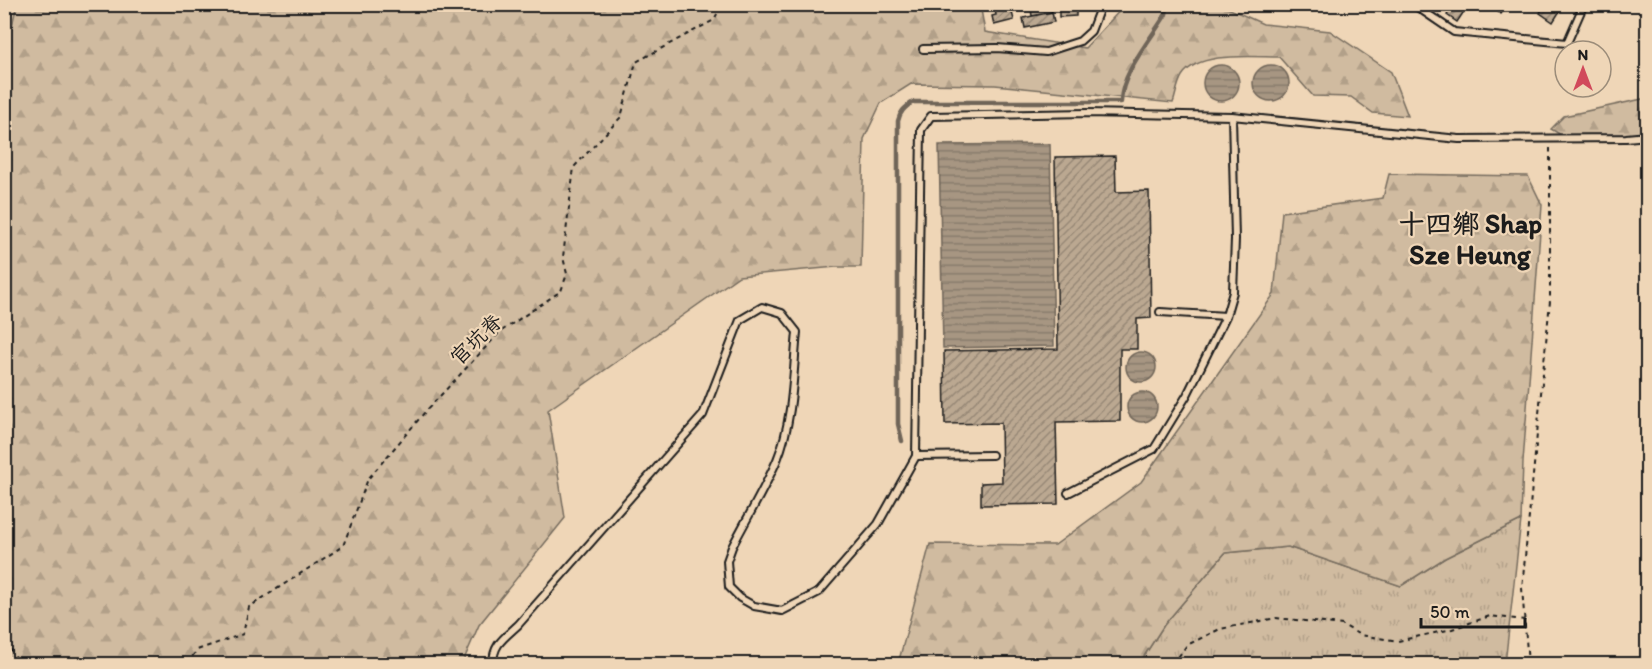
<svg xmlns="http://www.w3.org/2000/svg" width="1652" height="669" font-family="Itim,'LXGW WenKai TC',sans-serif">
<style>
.grass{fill:url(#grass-tufts);stroke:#766c5e;stroke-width:1.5}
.forest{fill:url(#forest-firs);stroke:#766c5e;stroke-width:1.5}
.water{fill:url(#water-rules);stroke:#6f6559;stroke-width:1.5}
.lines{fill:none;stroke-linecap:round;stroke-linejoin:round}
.stream{stroke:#6f6559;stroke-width:4.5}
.building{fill:url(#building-hatch);stroke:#1c1c1c;stroke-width:1.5}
.service-casing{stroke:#1c1c1c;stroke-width:10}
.path{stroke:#1c1c1c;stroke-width:2;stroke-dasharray:4.5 4.5;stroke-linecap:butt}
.service{stroke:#efd6b7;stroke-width:6}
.labels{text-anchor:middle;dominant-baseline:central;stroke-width:4.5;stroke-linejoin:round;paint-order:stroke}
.street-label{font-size:21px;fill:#1c1c1c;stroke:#efd6b7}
.district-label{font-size:27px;font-weight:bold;fill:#1c1c1c;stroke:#efd6b7}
</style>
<defs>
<pattern id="grass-tufts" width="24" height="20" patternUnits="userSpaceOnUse" patternTransform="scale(1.5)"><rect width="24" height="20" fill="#d0bba0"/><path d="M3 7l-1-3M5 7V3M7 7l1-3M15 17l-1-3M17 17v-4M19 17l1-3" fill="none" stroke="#b2a089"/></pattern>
<pattern id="forest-firs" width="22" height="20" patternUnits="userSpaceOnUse" patternTransform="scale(1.5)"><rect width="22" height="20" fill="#d0bba0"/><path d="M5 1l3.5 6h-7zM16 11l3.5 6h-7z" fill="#b2a089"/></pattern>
<pattern id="water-rules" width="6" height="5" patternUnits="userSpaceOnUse" patternTransform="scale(1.5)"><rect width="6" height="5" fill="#a79682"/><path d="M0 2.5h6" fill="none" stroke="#877a6a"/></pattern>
<pattern id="building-hatch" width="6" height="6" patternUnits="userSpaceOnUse" patternTransform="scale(1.5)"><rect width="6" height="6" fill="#bba891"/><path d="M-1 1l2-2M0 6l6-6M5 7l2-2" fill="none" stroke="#978876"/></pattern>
</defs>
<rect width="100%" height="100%" fill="#efd6b7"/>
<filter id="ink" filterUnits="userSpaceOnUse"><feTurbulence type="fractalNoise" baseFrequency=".0167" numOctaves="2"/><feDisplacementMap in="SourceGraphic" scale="12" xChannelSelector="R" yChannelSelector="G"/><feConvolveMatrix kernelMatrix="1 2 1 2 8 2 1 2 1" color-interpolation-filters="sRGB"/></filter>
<g filter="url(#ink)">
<path class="grass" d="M 1521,520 L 1505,664 L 1139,664 L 1164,625 L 1225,553 L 1288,547 L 1401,586 L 1445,558 Z"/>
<path class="forest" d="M 17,4 L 980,4 L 985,32 L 1085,48 L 1125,5 L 1219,4 L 1263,24 L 1330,31 L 1391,72 L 1408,116 L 1373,113 L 1351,97 L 1313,96 L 1279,57 C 1252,57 1198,51 1182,76 C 1177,84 1176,95 1173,103 L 995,85 L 911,84 L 881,103 L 864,139 L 861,267 L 836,267 L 739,276 L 548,410 L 565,518 L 479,625 L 462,664 L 5,664 L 4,47 L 7,47 Z
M 1647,98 L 1647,132 L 1628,135 L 1563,136 L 1551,129 L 1564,116 Z
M 1389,174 L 1528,176 L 1542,205 L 1523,462 L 1521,520 L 1445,558 L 1401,586 L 1288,547 L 1225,553 L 1164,625 L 1139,664 L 898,664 L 930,544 L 1055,545 L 1141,482 L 1274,294 L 1282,212 L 1383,198 Z"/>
<path class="water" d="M1253 83a18 18 0 1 1 36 0a18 18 0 1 1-36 0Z
M1203 83a18 18 0 1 1 36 0a18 18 0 1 1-36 0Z
M 1050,144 L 1054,346 L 943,348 L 939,145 Z
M1126 367a15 15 0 1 1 30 0a15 15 0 1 1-30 0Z
M1127 407a15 15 0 1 1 30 0a15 15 0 1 1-30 0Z"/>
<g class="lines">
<path class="stream" d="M 902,441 L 898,424 L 898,121 C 900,112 904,108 913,102 L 1121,102 C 1121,73 1151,39 1166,14 L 1167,8 L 1165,4"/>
</g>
<path class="building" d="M 1454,4 L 1469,4 L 1457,22 L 1447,15 Z
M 1493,4 L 1508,4 L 1501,14 L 1491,7 Z
M 1545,4 L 1563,6 L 1553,22 L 1540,13 Z
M 1010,5 L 1014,20 L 994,25 L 992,16 L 996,15 L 995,9 Z
M 1050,5 L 1052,12 L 1032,16 L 1031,9 Z
M 1076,8 L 1076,16 L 1059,17 L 1059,9 Z
M 1052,12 L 1054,22 L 1025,28 L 1023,18 Z
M 1115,156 L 1116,192 L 1149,191 L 1151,318 L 1137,319 L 1137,349 L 1120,349 L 1120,421 L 1056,422 L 1058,504 L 981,505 L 981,483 L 1002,482 L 1001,423 L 945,424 L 944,351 L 1058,349 L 1055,157 Z"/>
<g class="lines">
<defs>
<path id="service" d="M 1413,4 L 1454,32 L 1567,43 L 1584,4
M 923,49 L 997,48 L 1046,52 L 1080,41 L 1091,31 L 1099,10 L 1104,4
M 1160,312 L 1226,316
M 916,456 L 992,455
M 1068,493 L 1154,449 L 1187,395 L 1226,316 L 1233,292 L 1235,239 L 1232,116
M 493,664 C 493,644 504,638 518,625 L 703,415 L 740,320 L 762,307 L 782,313 L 797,332 C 793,374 793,421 777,460 C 764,490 747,518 732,547 L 727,561 L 729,587 L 740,598 L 754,606 L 782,611 L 819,592 L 878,524 L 916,456 L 921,130 L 931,116 L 1087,113 L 1232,116 L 1459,139 L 1626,138 L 1648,136"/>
</defs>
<use href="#service" class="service-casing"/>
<path class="path" d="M 4,641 L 21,664
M 187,664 L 197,650 L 243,634 L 249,607 L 343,546 L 368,479 L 425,412 L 500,332 L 561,291 L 567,274 L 563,257 L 574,167 L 621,117 L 636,62 L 714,20 L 722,4
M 1173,664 L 1187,645 L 1220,629 L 1276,618 L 1343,625 L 1360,635 L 1398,641 L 1452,629 L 1490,616 L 1525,620
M 1528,664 L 1522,588 L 1550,301 L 1550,147"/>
<use href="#service" class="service"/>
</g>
</g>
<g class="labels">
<g class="street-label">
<text transform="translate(476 339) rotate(-44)">官坑脊</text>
</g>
<g class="district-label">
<text x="1470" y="223">十四鄉 Shap<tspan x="1470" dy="31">Sze Heung</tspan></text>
</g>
</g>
<rect width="1652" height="669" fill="none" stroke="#efd6b7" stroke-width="24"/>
<rect x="12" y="12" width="1628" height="645" fill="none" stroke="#1c1c1c" stroke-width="2" filter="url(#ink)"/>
<g transform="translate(1583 69)"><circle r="28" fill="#efd6b7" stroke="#9b8c79" stroke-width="1.5"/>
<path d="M0-4.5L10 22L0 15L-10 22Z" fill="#d1495b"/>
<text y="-9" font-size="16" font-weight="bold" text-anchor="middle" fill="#1c1c1c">N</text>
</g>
<path d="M1421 618v9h104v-9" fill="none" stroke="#1c1c1c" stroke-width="3"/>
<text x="1430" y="618" font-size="18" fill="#1c1c1c" stroke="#efd6b7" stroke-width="4.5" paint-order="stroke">50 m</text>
</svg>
